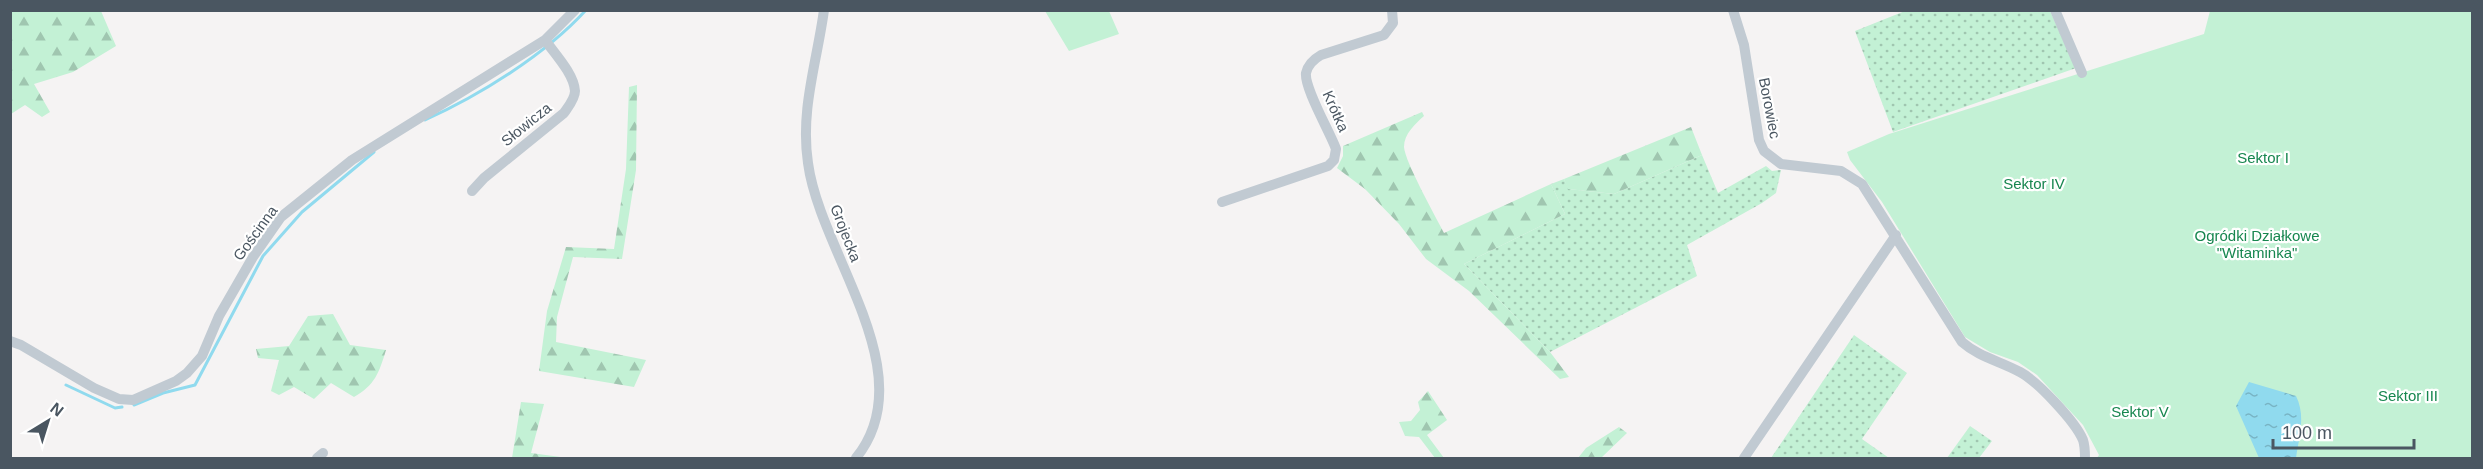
<svg xmlns="http://www.w3.org/2000/svg" width="2483" height="469" font-family="Arial,sans-serif">
<style>
.grass{fill:url(#grass-dots)}
.forest{fill:url(#forest-firs)}
.garden{fill:#c3f1d5}
.water{fill:url(#water-ripples)}
.lines{fill:none;stroke-linecap:round;stroke-linejoin:round}
.stream{stroke:#90daee;stroke-width:3}
.minor{stroke:#c1cad2;stroke-width:10}
.labels{text-anchor:middle;dominant-baseline:central;stroke-width:4.5;stroke-linejoin:round;paint-order:stroke}
.street-label{font-size:15px;fill:#4a5661;stroke:#fff}
.park-label{font-size:15px;fill:#17864f;stroke:#fff}
</style>
<defs>
<pattern id="grass-dots" width="8" height="8" patternUnits="userSpaceOnUse" patternTransform="scale(1.5)"><rect width="8" height="8" fill="#c3f1d5"/><path d="M2 2h.1M6 6h.1" fill="none" stroke="#a0c6b0" stroke-width="1.8" stroke-linecap="round"/></pattern>
<pattern id="forest-firs" width="22" height="20" patternUnits="userSpaceOnUse" patternTransform="scale(1.5)"><rect width="22" height="20" fill="#c3f1d5"/><path d="M5 1l3.5 6h-7zM16 11l3.5 6h-7z" fill="#a0c6b0"/></pattern>
<pattern id="water-ripples" width="26" height="14" patternUnits="userSpaceOnUse" patternTransform="scale(1.5)"><rect width="26" height="14" fill="#90daee"/><path d="M2 4q2-2 4 0t4 0M15 11q2-2 4 0t4 0" fill="none" stroke="#78b4c4"/></pattern>
</defs>
<rect width="100%" height="100%" fill="#f5f3f3"/>
<path class="grass" d="M 1905,11 L 2050,11 L 2076,68 L 1893,132 L 1855,31 Z
M 1702,155 L 1718,193 L 1766,166 L 1772,171 L 1781,170 L 1776,193 L 1762,203 L 1687,245 L 1697,276 L 1550,352 L 1464,264 L 1565,214 L 1551,184 L 1564,179 L 1569,189 L 1614,194 Z
M 1854,335 L 1907,373 L 1862,439 L 1889,458 L 1771,458 Z
M 1970,426 L 1992,441 L 1979,458 L 1947,458 Z"/>
<path class="forest" d="M 11,10 L 101,11 L 116,46 L 73,72 L 34,84 L 50,112 L 42,117 L 25,105 L 11,114 Z
M 637,85 L 636,170 L 622,259 L 573,257 L 557,317 L 556,342 L 646,360 L 634,387 L 539,371 L 547,311 L 566,247 L 614,249 L 626,169 L 629,87 Z
M 1422,112 L 1424,116 C 1415,124 1404,134 1404,147 C 1405,162 1436,217 1444,233 L 1551,184 L 1565,214 L 1464,264 L 1550,352 L 1569,377 L 1560,379 L 1469,291 L 1426,259 L 1399,224 L 1365,189 L 1337,168 L 1343,156 L 1343,146 Z
M 1691,127 L 1702,155 L 1614,194 L 1568,189 L 1564,179 Z
M 333,314 L 350,345 L 386,350 C 379,373 375,385 354,397 L 331,383 L 314,399 L 294,387 L 279,395 L 271,391 L 279,360 L 258,358 L 256,349 L 289,346 L 308,316 Z
M 1428,391 L 1447,420 L 1427,435 L 1444,458 L 1435,458 L 1419,437 L 1405,436 L 1399,422 L 1411,421 L 1420,410 L 1418,402 Z
M 521,402 L 544,404 L 531,453 L 568,458 L 512,458 Z
M 1619,427 L 1627,433 L 1601,458 L 1578,458 L 1586,448 Z"/>
<path class="garden" d="M 1045,11 L 1109,11 L 1119,34 L 1069,51 Z
M 2210,11 L 2472,11 L 2472,458 L 2097,458 L 2099,455 L 2083,425 L 2037,375 L 2018,362 L 1990,352 L 1965,337 L 1882,202 L 1850,160 L 1847,152 L 1889,134 L 2204,34 Z"/>
<path class="water" d="M 2249,382 L 2296,396 C 2306,416 2299,437 2296,458 L 2259,458 L 2236,406 Z"/>
<g class="lines">
<path class="stream" d="M 425,120 C 480,95 545,55 586,10
M 66,385 L 115,408 L 122,407
M 134,405 L 163,393 L 195,385 L 263,256 L 302,212 L 374,152"/>
<path class="minor" d="M 824,10 C 817,62 800,110 808,163 C 820,254 925,373 856,458
M 1733,10 L 1744,45 L 1759,140 L 1764,151 L 1781,164 L 1841,171 L 1862,184 L 1962,342 C 1979,357 2000,361 2020,372 C 2037,381 2075,421 2083,440 C 2085,446 2085,452 2085,458
M 2055,10 L 2082,73
M 472,191 L 484,178 L 564,113 C 568,107 575,99 575,91 C 574,74 555,54 545,40
M 1222,202 L 1328,166 L 1334,160 L 1336,149 C 1330,132 1304,88 1306,73 C 1308,64 1314,59 1321,55 L 1384,35 L 1393,23 L 1392,10
M 10,341 L 21,345 L 94,388 L 119,399 L 133,400 L 176,381 L 187,373 L 202,356 L 219,316 L 253,257 L 281,217 L 352,160 L 545,40 L 575,10
M 317,458 L 323,453
M 1744,458 L 1896,235"/>
</g>
<g class="labels">
<g class="street-label">
<text transform="translate(1770 108) rotate(79)">Borowiec</text>
<text transform="translate(1336 111) rotate(66)">Krótka</text>
<text transform="translate(526 124) rotate(-39)">Słowicza</text>
<text transform="translate(255 233) rotate(-54)">Gościnna</text>
<text transform="translate(846 233) rotate(69)">Grojecka</text>
</g>
<g class="park-label">
<text x="2263" y="157">Sektor I</text>
<text x="2034" y="183">Sektor IV</text>
<text x="2257" y="235">Ogródki Działkowe<tspan x="2257" dy="17">"Witaminka"</tspan></text>
<text x="2408" y="395">Sektor III</text>
<text x="2140" y="411">Sektor V</text>
</g>
</g>
<rect width="2483" height="469" fill="none" stroke="#4a5661" stroke-width="24"/>
<g transform="translate(48 421) rotate(38)" stroke="#ffffff" stroke-width="4.5" paint-order="stroke">
<path d="M0-4.5L10 22L0 15L-10 22Z" fill="#4a5661"/>
<text y="-9" font-size="16" font-weight="bold" text-anchor="middle" fill="#4a5661">N</text>
</g>
<path d="M2273 439v9h141v-9" fill="none" stroke="#4a5661" stroke-width="3"/>
<text x="2282" y="439" font-size="18" fill="#4a5661" stroke="#ffffff" stroke-width="4.5" paint-order="stroke">100 m</text>
</svg>
